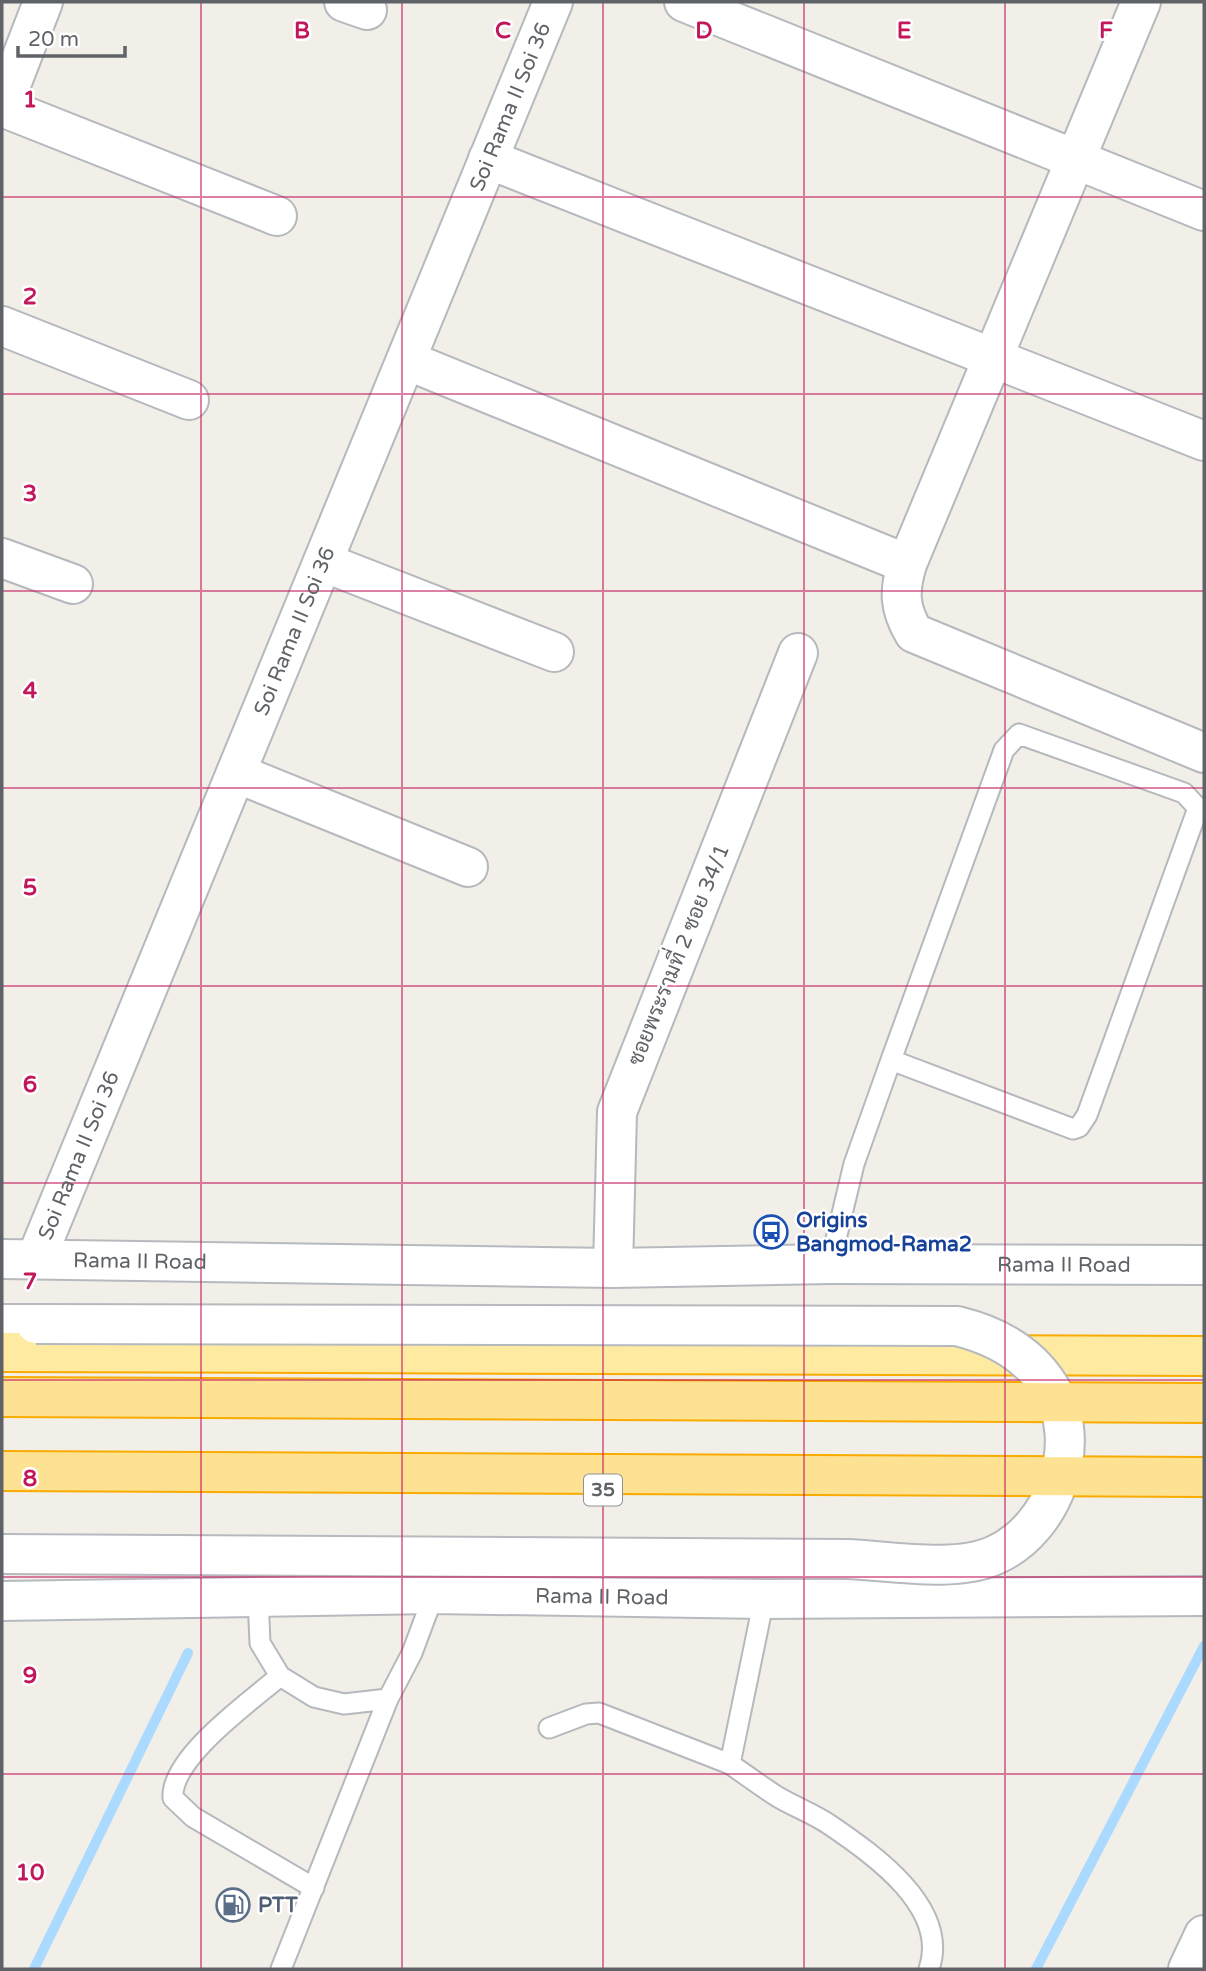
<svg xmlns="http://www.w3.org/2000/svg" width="1206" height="1971" font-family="'Varela Round',Sarabun,sans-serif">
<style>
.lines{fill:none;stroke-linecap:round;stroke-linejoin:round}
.stream{stroke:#aadaff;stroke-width:10}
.service-casing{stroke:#b5b8bc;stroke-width:23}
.minor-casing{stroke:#b5b8bc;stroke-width:42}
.secondary-casing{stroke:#b6babf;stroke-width:42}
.trunk-casing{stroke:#f9ab00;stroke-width:42}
.service{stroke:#fff;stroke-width:19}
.minor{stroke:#fff;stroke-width:38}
.secondary{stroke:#fff;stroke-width:38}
.trunk{stroke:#feeaa1;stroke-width:38}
.secondary-bridge-casing{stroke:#b6babf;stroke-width:42;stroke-linecap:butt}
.motorway-bridge-casing{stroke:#f9ab00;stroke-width:42;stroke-linecap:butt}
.secondary-bridge{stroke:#fff;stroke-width:38}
.motorway-bridge{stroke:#fde293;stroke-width:38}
.grid{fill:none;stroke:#c2185b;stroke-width:2;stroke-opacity:0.55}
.labels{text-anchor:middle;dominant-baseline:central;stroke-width:5;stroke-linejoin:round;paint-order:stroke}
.shield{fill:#fff;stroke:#8f9295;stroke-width:2}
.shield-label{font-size:19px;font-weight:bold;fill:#5f6368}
.street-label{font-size:21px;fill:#5f6368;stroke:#fff}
.transit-label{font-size:21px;font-weight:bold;fill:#164399;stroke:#fff;text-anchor:start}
.service-label{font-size:21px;font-weight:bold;fill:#4e5e75;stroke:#fff;text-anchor:start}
.grid-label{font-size:23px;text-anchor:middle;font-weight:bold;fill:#c2185b;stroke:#fff;stroke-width:5;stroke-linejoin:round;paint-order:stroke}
</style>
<rect width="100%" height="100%" fill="#f1efe8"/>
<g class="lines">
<path class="stream" d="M 34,1969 L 188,1653
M 1036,1969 L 1204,1646"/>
<defs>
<path id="service" d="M 1019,734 L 1184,793 L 1198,808 L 1087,1115 L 1079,1127 L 1073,1129 L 891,1060 L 1004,750 Z
M 830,1264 L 854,1164 L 891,1060
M 258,1597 L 260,1643 L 280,1676 L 314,1697 L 344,1704 L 388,1699 L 412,1653 L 434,1594
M 764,1599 L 730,1764 C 746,1775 762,1787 778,1797 C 795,1807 814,1814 830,1825 C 874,1855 950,1908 929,1969
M 280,1676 C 251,1701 170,1758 173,1798 L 193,1817 L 314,1888
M 549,1728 L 586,1714 L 599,1713 L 730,1764
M 281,1969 L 388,1699"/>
<g id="minor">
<path d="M 344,2 L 367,10"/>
<path d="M 684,2 L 1204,211"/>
<path d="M 1141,2 L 907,564 C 899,591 899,608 914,633 L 1204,753"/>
<path d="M 2,107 L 277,216"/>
<path d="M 2,108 L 43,2"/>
<path d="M 488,159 L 1204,441"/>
<path d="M 2,326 L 189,400"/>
<path d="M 406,360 L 907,564"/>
<path d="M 2,558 L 73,584"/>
<path d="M 323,562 L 554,652"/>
<path d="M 236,773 L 468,867"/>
<path id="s1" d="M 36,1259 L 553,2"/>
<path d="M 613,1268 L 617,1112 L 798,653"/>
<path d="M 1188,1969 L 1204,1935"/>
</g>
<g id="secondary">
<path id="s2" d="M 2,1259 L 613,1268 L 830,1264 L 1204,1265"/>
<path d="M 2,1324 L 36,1324"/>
<path id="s3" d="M 2,1601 L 434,1594 L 764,1599 L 1204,1596"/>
</g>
<path id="trunk" d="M 2,1352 L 1204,1356"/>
</defs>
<use href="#service" class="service-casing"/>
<use href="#minor" class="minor-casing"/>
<use href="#secondary" class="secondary-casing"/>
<use href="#trunk" class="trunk-casing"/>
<use href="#service" class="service"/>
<use href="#minor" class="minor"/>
<use href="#secondary" class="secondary"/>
<use href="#trunk" class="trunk"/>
<defs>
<path id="secondary-bridge" d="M 2,1554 L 847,1559 C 891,1561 956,1573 995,1555 C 1054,1529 1086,1442 1049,1386 C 1028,1353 994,1335 957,1326 L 36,1324"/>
<path id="motorway-bridge" d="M 2,1397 L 1204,1403
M 2,1471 L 1204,1477"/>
</defs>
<use href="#secondary-bridge" class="secondary-bridge-casing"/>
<use href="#motorway-bridge" class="motorway-bridge-casing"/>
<use href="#secondary-bridge" class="secondary-bridge"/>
<use href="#motorway-bridge" class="motorway-bridge"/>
</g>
<path class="grid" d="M 201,2 L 201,1969M 402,2 L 402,1969M 603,2 L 603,1969M 804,2 L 804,1969M 1005,2 L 1005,1969M 2,197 L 1204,197M 2,394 L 1204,394M 2,591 L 1204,591M 2,788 L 1204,788M 2,986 L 1204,986M 2,1183 L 1204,1183M 2,1380 L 1204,1380M 2,1577 L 1204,1577M 2,1774 L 1204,1774"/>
<defs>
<symbol id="bus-ring" viewBox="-11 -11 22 22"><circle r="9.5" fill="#fff" stroke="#1a4fb4" stroke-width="1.5"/><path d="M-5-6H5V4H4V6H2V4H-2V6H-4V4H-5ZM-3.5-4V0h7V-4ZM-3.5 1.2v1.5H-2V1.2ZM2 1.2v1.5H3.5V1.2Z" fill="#1a4fb4"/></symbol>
<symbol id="fuel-ring" viewBox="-11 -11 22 22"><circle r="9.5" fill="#fff" stroke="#5c6f8a" stroke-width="1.5"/><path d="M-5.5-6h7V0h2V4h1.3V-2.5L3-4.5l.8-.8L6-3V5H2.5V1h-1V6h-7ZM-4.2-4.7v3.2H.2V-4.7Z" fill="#5c6f8a"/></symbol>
</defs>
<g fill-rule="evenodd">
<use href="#bus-ring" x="752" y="1213" width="38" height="38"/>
<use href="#fuel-ring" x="214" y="1886" width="38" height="38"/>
</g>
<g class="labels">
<rect class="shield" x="584" y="1474.5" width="38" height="31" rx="5"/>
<g class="shield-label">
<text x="603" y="1490">35</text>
</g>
<g class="street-label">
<text stroke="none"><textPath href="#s1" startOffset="1246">Soi Rama II Soi 36</textPath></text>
<text stroke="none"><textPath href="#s1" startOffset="679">Soi Rama II Soi 36</textPath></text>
<text transform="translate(679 955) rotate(-68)">ซอยพระรามที่ 2 ซอย 34/1</text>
<text stroke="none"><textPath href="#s1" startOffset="112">Soi Rama II Soi 36</textPath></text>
<text stroke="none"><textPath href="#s2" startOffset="138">Rama II Road</textPath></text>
<text stroke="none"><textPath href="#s2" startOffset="1062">Rama II Road</textPath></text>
<text stroke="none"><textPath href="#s3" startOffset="600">Rama II Road</textPath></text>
</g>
<g class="transit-label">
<text x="796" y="1220">Origins<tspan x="796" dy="24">Bangmod-Rama2</tspan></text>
</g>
<g class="service-label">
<text x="258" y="1905">PTT</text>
</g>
</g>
<g class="grid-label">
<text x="302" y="38">B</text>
<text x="503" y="38">C</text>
<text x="704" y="38">D</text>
<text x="904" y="38">E</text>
<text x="1106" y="38">F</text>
<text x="30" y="107">1</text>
<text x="30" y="304">2</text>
<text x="30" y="501">3</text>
<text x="30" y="698">4</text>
<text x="30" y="895">5</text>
<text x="30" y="1092">6</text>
<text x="30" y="1289">7</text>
<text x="30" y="1486">8</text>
<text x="30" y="1683">9</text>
<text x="30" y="1880">10</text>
</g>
<rect width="1206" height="1971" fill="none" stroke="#5f6368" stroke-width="7"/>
<path d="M18 46v10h107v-10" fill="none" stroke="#5f6368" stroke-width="3.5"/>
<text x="28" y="46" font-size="21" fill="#5f6368" stroke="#ffffff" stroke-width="5" paint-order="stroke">20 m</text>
</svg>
